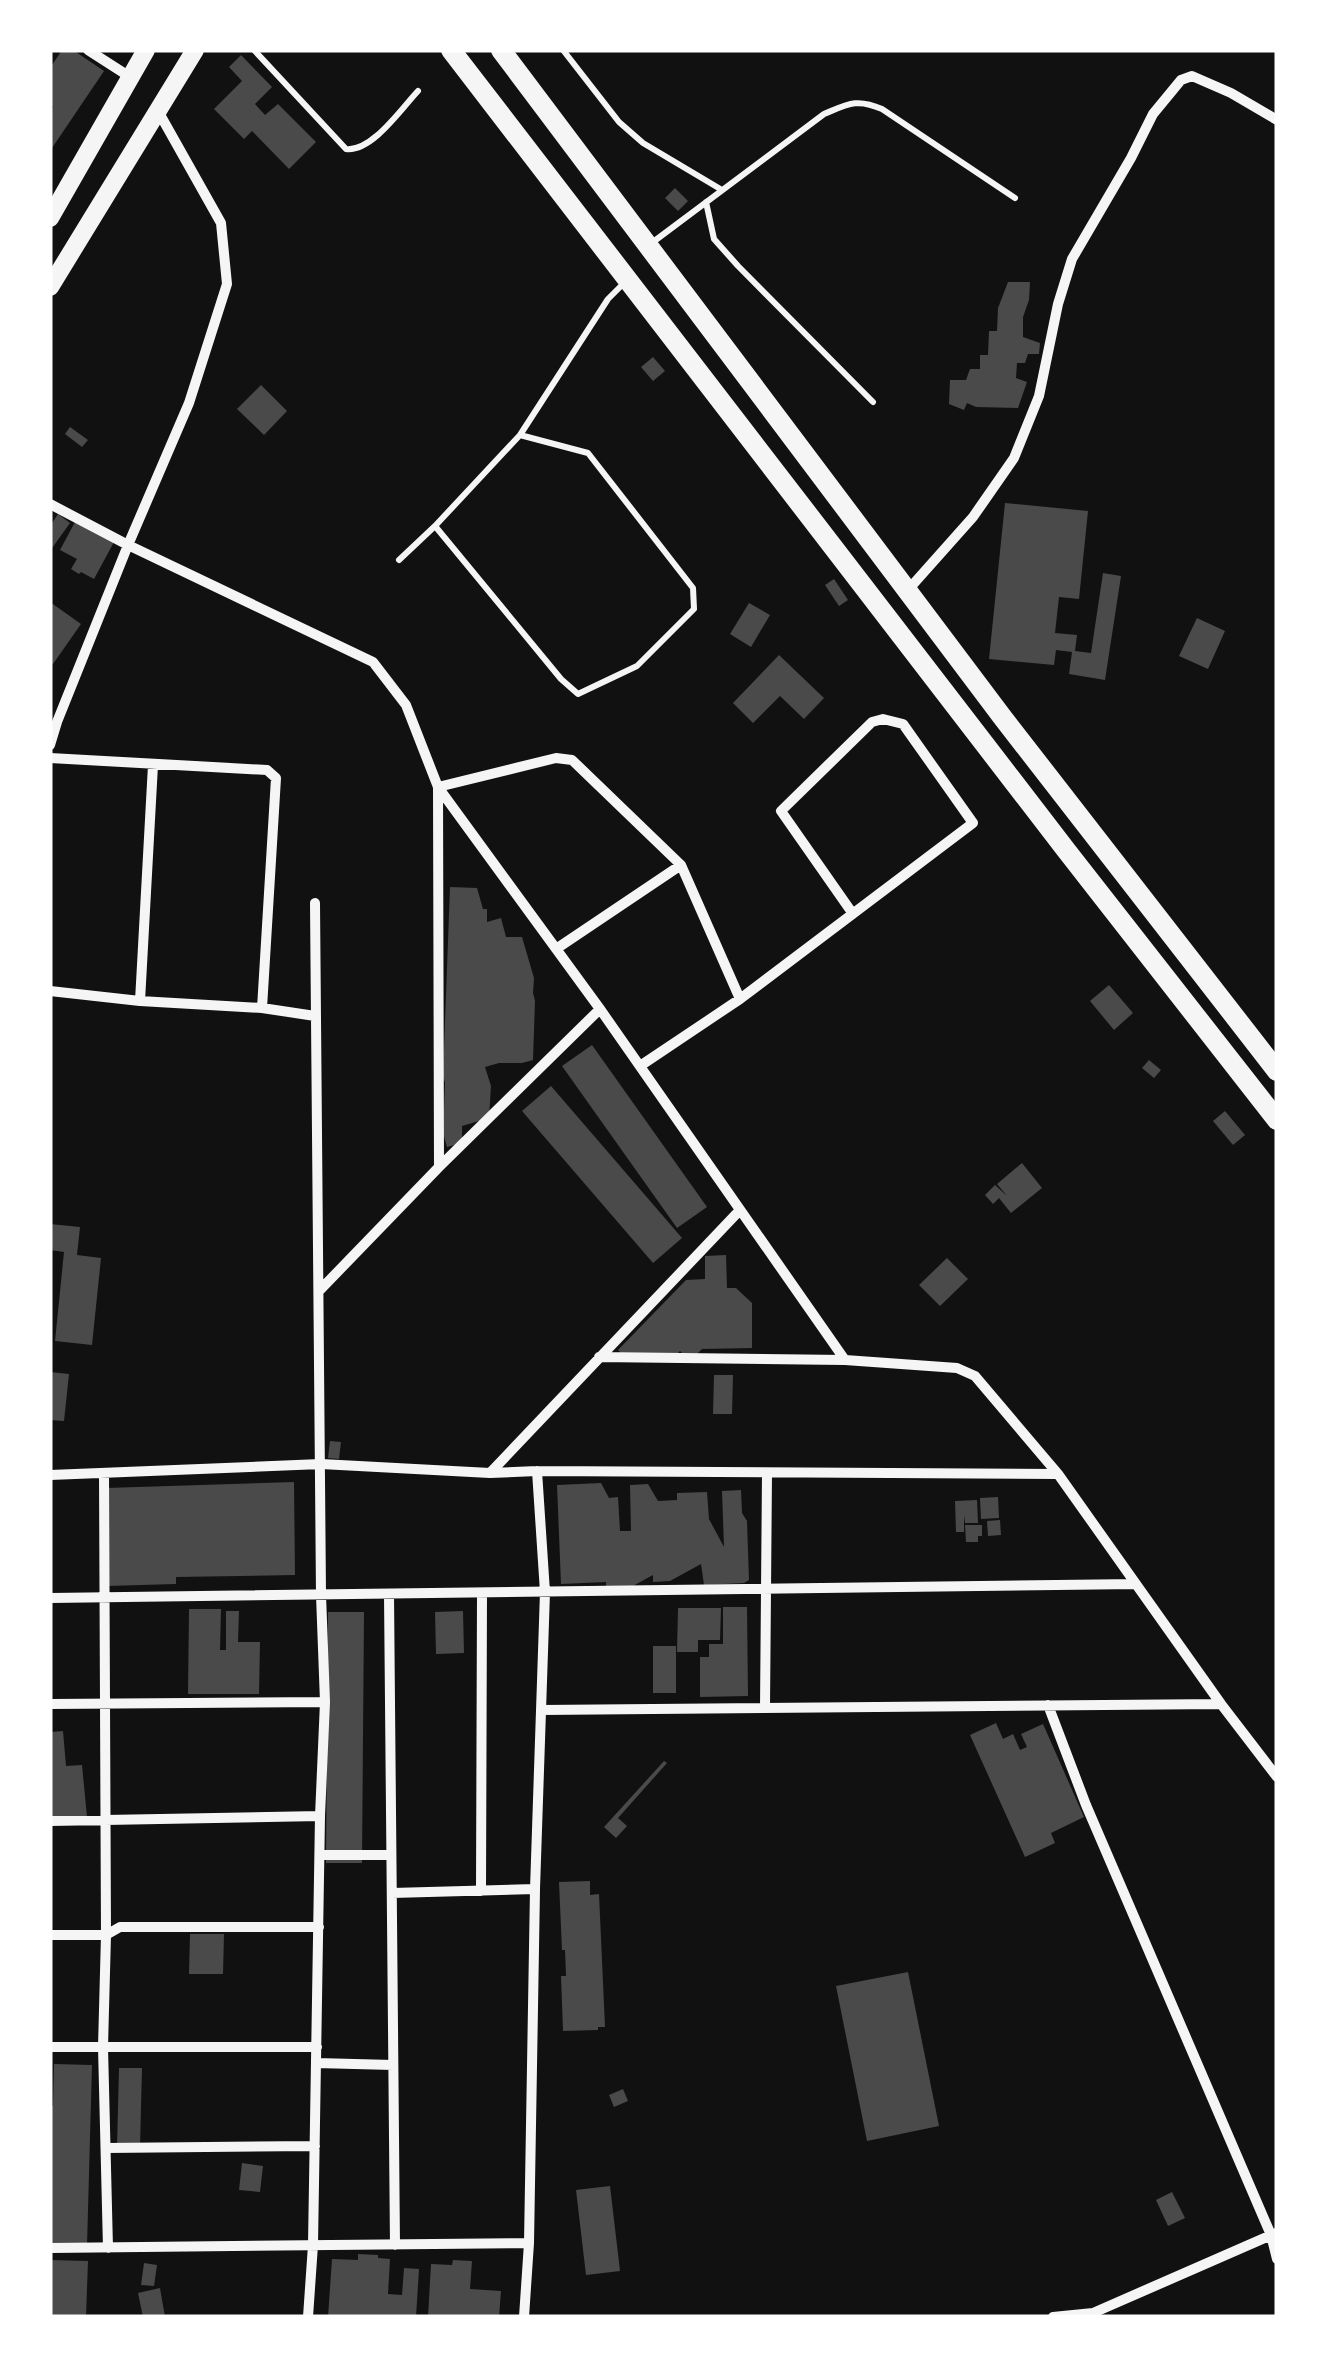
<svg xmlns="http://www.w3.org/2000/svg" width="1327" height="2367" font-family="'Public Sans',sans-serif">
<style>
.building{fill:#4a4a4a}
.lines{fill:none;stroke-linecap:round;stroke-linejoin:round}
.service{stroke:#f5f5f5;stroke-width:6}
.minor{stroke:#f5f5f5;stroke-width:10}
.secondary{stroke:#f5f5f5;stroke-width:18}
.trunk{stroke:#f5f5f5;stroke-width:20}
</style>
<rect width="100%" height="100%" fill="#111"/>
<path class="building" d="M 62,50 L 73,50 L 104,71 L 50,151 L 50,112 L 53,107 L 50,105 L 50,68 Z
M 241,55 L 272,87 L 255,104 L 265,115 L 278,104 L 316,142 L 289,169 L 252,131 L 244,139 L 214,109 L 242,81 L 229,67 Z
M 675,188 L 688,201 L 678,211 L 665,198 Z
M 1008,282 L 1030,282 L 1029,300 L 1023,317 L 1023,337 L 1040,343 L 1039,354 L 1028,354 L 1025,363 L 1017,363 L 1016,378 L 1027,382 L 1018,408 L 976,407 L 967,403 L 964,410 L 949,404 L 950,380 L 966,380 L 970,369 L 980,369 L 980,355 L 988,355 L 989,331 L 997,331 L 998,308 Z
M 653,357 L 665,371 L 653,381 L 641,367 Z
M 261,385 L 287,411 L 264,435 L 237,409 Z
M 70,427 L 88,440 L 82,447 L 65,434 Z
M 1005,503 L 1088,511 L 1079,599 L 1059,597 L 1055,633 L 1077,635 L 1075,651 L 1091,653 L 1103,573 L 1121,576 L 1105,680 L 1069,674 L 1072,652 L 1056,650 L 1054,665 L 989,659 Z
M 58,514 L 70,523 L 50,551 L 50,526 Z
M 75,522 L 114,542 L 94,579 L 81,572 L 79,574 L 71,569 L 77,559 L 60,550 Z
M 834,579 L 848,600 L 839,606 L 825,585 Z
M 50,602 L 81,624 L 53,664 L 50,662 Z
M 749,603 L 770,615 L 751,647 L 730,634 Z
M 1197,618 L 1225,631 L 1208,669 L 1179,656 Z
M 779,655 L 824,698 L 804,719 L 780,696 L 753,723 L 733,703 Z
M 450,887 L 477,888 L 483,909 L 487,909 L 487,922 L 501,918 L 506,937 L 522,937 L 534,978 L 533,993 L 535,1001 L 533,1060 L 522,1063 L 499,1063 L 485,1067 L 491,1086 L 489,1118 L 462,1126 L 462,1143 L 447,1147 L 443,1133 L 445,1083 L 443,1076 Z
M 1109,985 L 1133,1013 L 1114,1030 L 1090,1001 Z
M 592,1045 L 707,1207 L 677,1228 L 562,1066 Z
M 1149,1060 L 1161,1070 L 1154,1078 L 1142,1068 Z
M 551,1086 L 682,1238 L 653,1263 L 522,1111 Z
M 1225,1111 L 1245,1135 L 1233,1145 L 1213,1121 Z
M 1022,1163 L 1042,1188 L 1011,1213 L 999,1198 L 993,1204 L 985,1195 L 995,1185 L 1007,1196 L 997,1184 Z
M 50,1224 L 80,1227 L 77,1255 L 101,1258 L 92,1345 L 55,1341 L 64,1252 L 50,1250 Z
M 726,1255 L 727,1288 L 736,1288 L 752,1303 L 752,1348 L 702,1349 L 696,1355 L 685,1356 L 680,1351 L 675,1356 L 625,1357 L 618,1350 L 686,1280 L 705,1279 L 705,1256 Z
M 947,1258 L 968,1279 L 940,1306 L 919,1285 Z
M 50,1372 L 69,1374 L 64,1421 L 50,1420 Z
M 714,1375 L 733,1375 L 732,1414 L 713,1414 Z
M 330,1441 L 341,1442 L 339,1459 L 328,1458 Z
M 294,1482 L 295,1575 L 176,1577 L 176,1584 L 107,1586 L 106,1488 Z
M 601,1483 L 609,1498 L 618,1497 L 620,1531 L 631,1531 L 630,1485 L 648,1484 L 658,1501 L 677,1500 L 677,1493 L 707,1492 L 709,1519 L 724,1547 L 722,1491 L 741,1490 L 742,1513 L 747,1521 L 749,1580 L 744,1583 L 704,1585 L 701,1564 L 670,1581 L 653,1582 L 653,1575 L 631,1587 L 606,1588 L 606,1582 L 561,1584 L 557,1485 Z
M 998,1497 L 999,1518 L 981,1519 L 980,1498 Z
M 977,1500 L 978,1523 L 965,1523 L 964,1515 L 964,1532 L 956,1532 L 955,1501 Z
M 1000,1520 L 1001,1535 L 988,1536 L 987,1521 Z
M 965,1525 L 982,1525 L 982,1536 L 978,1536 L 978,1542 L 966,1542 Z
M 723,1607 L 747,1607 L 748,1696 L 700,1697 L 700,1657 L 709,1657 L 709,1644 L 723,1644 Z
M 678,1608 L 721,1608 L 720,1640 L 698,1640 L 698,1652 L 677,1652 Z
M 189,1609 L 221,1609 L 220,1650 L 226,1650 L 226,1611 L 239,1611 L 238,1642 L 260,1642 L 259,1694 L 188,1694 Z
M 463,1611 L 464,1653 L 436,1654 L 435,1612 Z
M 328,1612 L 364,1612 L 362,1863 L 326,1863 Z
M 653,1646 L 676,1646 L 676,1693 L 653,1693 Z
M 996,1723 L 1003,1739 L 1013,1734 L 1020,1750 L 1027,1747 L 1021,1734 L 1043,1724 L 1084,1817 L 1051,1833 L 1055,1843 L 1025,1857 L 970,1735 Z
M 63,1731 L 66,1766 L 82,1765 L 87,1817 L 50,1820 L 50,1732 Z
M 664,1761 L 667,1763 L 618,1818 L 627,1826 L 616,1838 L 604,1827 Z
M 590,1881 L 590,1895 L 599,1894 L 605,2027 L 598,2027 L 598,2030 L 563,2031 L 561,1976 L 566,1976 L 565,1950 L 562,1950 L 559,1882 Z
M 190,1934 L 224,1934 L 223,1974 L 189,1974 Z
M 908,1972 L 939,2126 L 867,2141 L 836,1986 Z
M 54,2064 L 92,2065 L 87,2246 L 50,2245 L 50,2106 L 53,2106 Z
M 119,2068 L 142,2068 L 140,2148 L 117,2147 Z
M 623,2089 L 628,2101 L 614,2107 L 609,2095 Z
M 242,2163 L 263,2166 L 260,2192 L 239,2190 Z
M 610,2186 L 620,2271 L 586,2275 L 576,2190 Z
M 1172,2192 L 1185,2218 L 1168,2226 L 1156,2200 Z
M 358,2254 L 378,2255 L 378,2258 L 390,2259 L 388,2294 L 402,2295 L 404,2268 L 419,2269 L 416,2317 L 328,2317 L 332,2259 L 358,2260 Z
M 50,2260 L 88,2261 L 86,2317 L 50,2317 Z
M 453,2260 L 472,2261 L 470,2289 L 501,2291 L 499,2317 L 428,2317 L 431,2264 L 452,2265 Z
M 144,2263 L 157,2265 L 154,2286 L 141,2285 Z
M 160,2288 L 165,2317 L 143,2317 L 138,2293 Z"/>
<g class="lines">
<path class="service" d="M 254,50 L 346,149 C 372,152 401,109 418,91
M 563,50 L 619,122 L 643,143 L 722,190
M 706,202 L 714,239 L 738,266 L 873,402
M 649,245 L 824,114 C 848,104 857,98 882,109 L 1015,198
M 435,526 L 561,679 L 578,694 L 637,666 L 694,609 L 693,588 L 588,453 L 520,435
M 399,560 L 435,526 L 520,435 L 608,299 L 623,284"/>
<path class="minor" d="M 88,50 L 130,77
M 50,504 L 128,545 L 373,662 L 406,705 L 438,787 L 600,1009 L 845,1360
M 908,590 L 973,517 L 1014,458 L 1039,396 L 1058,304 L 1072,259 L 1131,158 L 1153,114 L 1181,80 L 1192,76 L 1231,93 L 1277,120
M 50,745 L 57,722 L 128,545 L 189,403 L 227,284 L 221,223 L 158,111
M 50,758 L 267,770 L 276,778 L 262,1008
M 556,949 L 681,865
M 50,991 L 140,1001 L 262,1008 L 315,1016
M 740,999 L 973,823 L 903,724 L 883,719 L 872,722 L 781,811 L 853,914
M 140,1001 L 153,765
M 439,1167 L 438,787 L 556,758 L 572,760 L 681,865 L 740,999 L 640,1066
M 320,1290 L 439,1167 L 600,1009
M 599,1357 L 845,1360 L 957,1368 L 975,1376 L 1058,1474 L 1221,1704 L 1277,1777
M 491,1472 L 740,1210
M 104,1473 L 106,1935 L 103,2047 L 108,2248
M 50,1475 L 321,1464 L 490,1473 L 537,1471 L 1058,1474
M 389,1594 L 395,2245
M 50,1598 L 1136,1584
M 50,1704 L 325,1702
M 1048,1705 L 1086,1805 L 1271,2235 L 1277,2259
M 765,1708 L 767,1473
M 541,1710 L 1221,1704
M 50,1821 L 320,1816
M 320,1855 L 391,1855
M 481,1891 L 482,1593
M 392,1893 L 535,1889
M 50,1935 L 106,1935 L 120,1927 L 319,1927
M 50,2047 L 317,2047
M 316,2063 L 393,2065
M 106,2148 L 315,2146
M 50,2248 L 529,2243
M 308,2317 L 313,2245 L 320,1816 L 325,1702 L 321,1595 L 315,903
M 524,2317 L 529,2243 L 535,1889 L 545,1592 L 537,1471
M 1053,2317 L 1093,2313 L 1276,2233"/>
<path class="secondary" d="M 50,218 L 146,50
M 50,287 L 195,50"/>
<path class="trunk" d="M 451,50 L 1066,850 L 1277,1120
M 501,50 L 1003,718 L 1277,1071"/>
</g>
<rect width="1327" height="2367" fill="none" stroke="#ffffff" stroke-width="105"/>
</svg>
